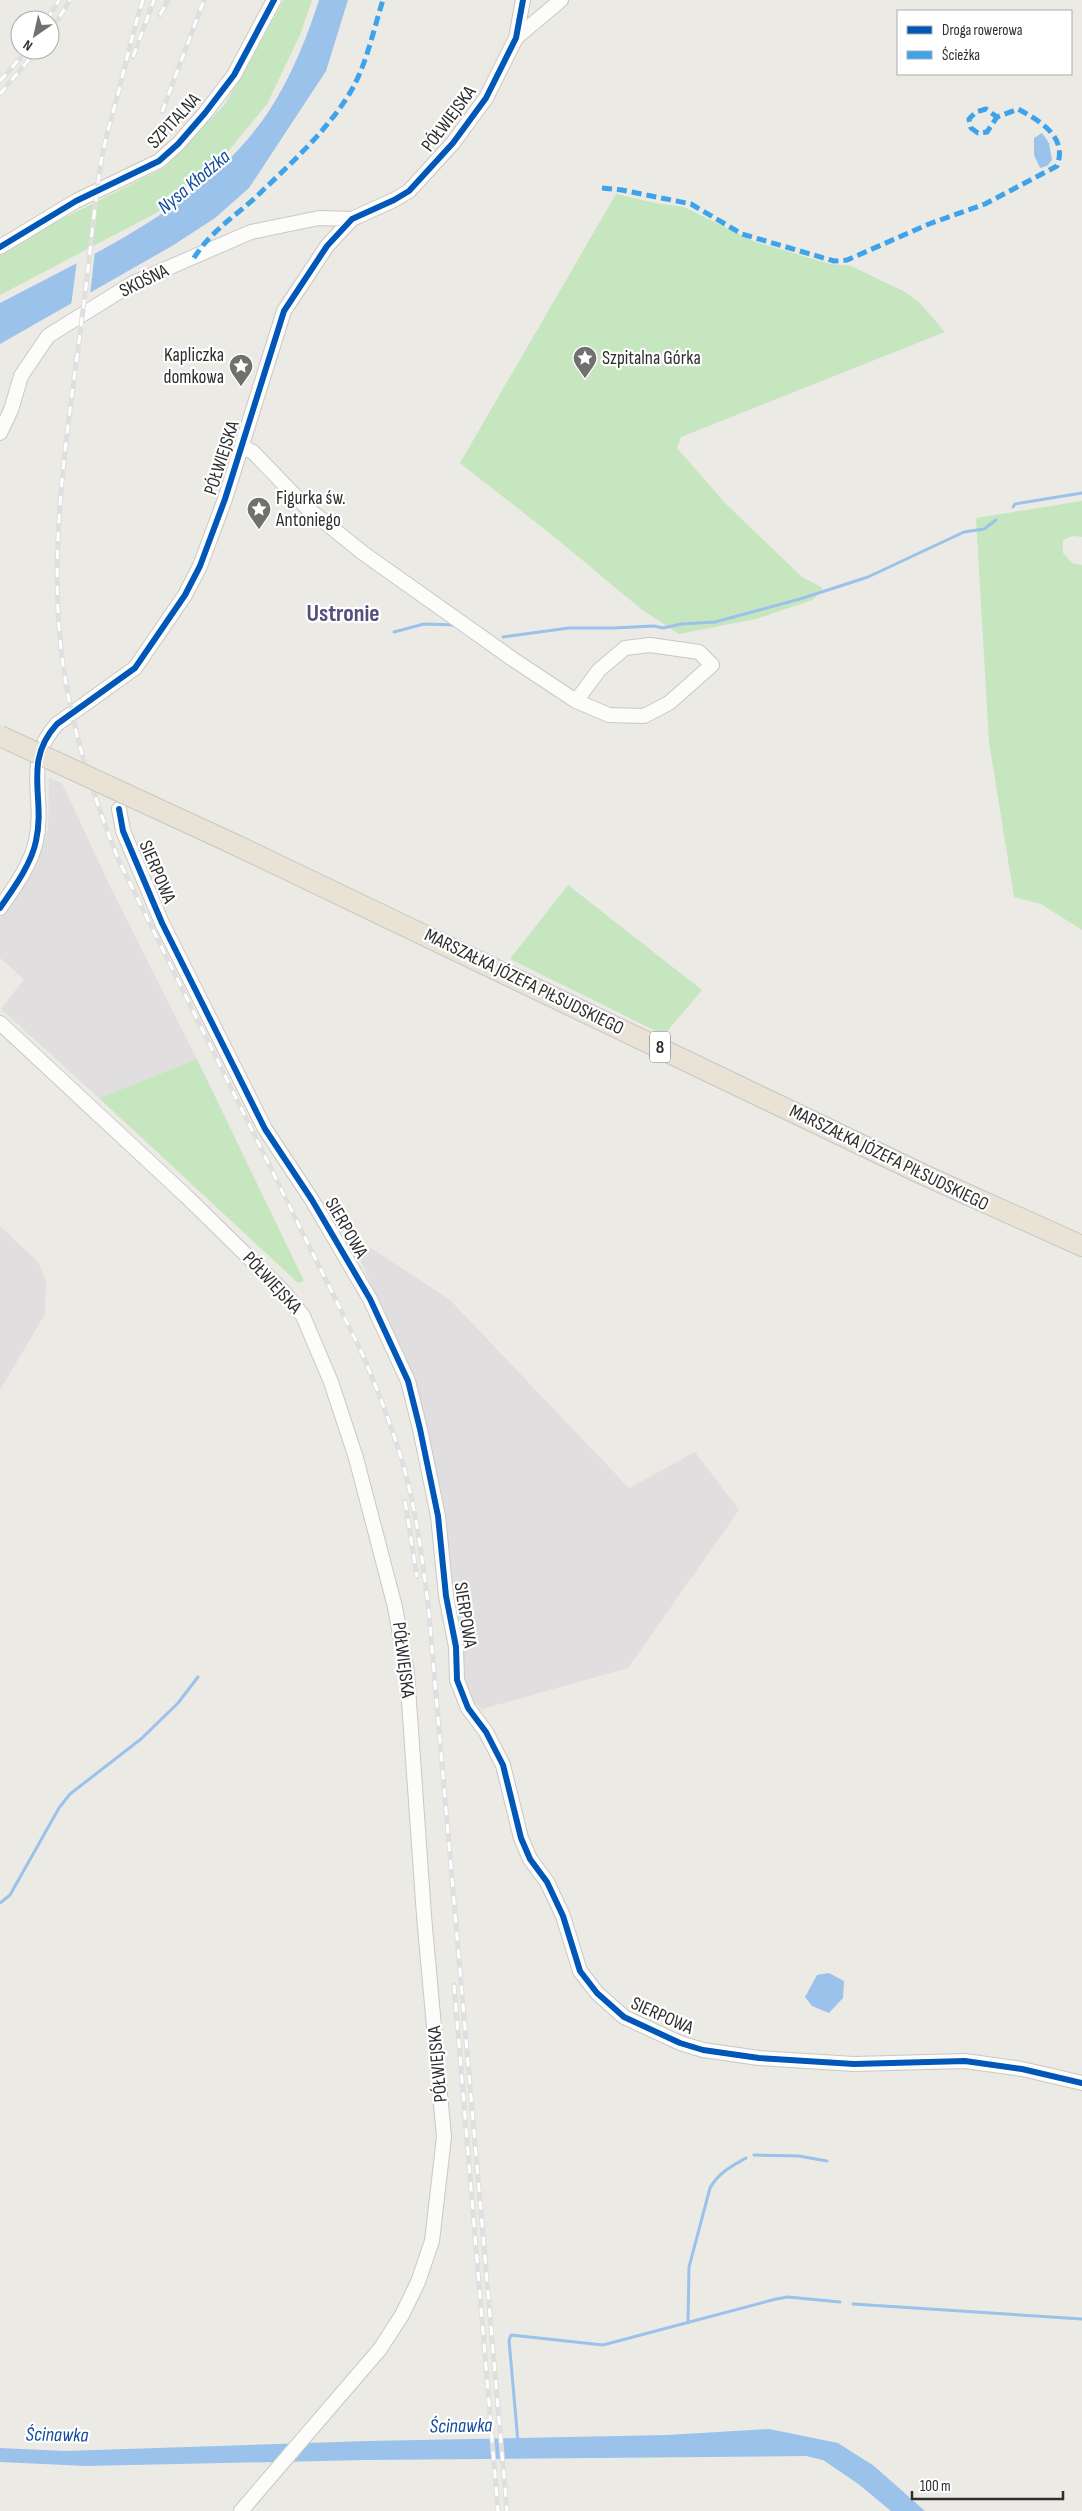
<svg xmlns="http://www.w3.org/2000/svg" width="1082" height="2511" font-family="'Sofia Sans Condensed',sans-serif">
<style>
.industrial{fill:#e1dedf}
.green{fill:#c6e6bf}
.water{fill:#9bc2ea}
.pier{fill:#eceae4}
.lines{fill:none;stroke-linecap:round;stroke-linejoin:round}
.stream{stroke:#9bc2ea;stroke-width:3}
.minor-casing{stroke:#c9c8c8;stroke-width:16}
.highway-casing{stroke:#c6c6c4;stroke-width:22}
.minor{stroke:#fcfcfb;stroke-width:14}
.highway{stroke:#e9e3d6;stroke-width:20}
.rail-casing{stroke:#dfdfe0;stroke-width:5}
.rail{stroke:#fff;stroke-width:3;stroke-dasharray:9;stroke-linecap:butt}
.highway-bridge-casing{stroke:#c6c6c4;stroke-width:22;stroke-linecap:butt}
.highway-bridge{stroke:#e9e3d6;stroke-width:20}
.quiet{stroke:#3ea3eb;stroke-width:5;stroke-dasharray:10 5;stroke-linecap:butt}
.cycleway-casing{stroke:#fff;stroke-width:9}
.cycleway{stroke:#0057b8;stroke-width:6}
.labels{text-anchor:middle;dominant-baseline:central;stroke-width:4.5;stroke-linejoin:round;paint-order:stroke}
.shield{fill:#fff;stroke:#6d6d6d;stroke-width:1}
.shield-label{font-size:18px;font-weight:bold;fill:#2e2e2e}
.street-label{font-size:19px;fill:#2e2e2e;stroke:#fff}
.poi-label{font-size:19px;fill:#2e2e2e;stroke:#fff;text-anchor:start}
.water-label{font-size:20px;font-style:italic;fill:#114b9f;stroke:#fff}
.district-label{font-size:24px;font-weight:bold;fill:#524e7e;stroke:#fff}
</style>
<rect width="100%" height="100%" fill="#eceae4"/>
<path class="industrial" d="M 49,778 L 62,783 L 110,886 L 197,1059 L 99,1098 L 1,1009 L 24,979 L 0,958 L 0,916 L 48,830 Z
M 0,1226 L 38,1262 L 46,1280 L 45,1314 L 0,1390 Z
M 371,1248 L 450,1300 L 629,1488 L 695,1452 L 739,1510 L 628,1668 L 482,1709 L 469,1699 L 413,1379 L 358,1255 Z"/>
<path class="green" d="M 284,0 L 312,0 L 300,35 L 267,104 L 226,154 L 158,212 L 0,295 L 0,250 L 164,168 L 225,104 Z
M 616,194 L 655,203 L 684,207 L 753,241 L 830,264 L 851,266 L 905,292 L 919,302 L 945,332 L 681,437 L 677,448 L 726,504 L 802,577 L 823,588 L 813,600 L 756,619 L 679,634 L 641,609 L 557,539 L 460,463 Z
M 1082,501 L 1082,537 L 1072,536 L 1063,540 L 1063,553 L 1072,563 L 1082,565 L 1082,930 L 1041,904 L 1014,897 L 989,742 L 976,518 Z
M 568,885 L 702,990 L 664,1035 L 510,959 Z
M 197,1059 L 304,1281 L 298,1283 L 99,1098 Z"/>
<path class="water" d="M 319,0 L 348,0 L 326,71 L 249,188 L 215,218 L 172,246 L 0,344 L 0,303 C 97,252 206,205 269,111 C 291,77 307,38 319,0 Z
M 1042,133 L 1049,143 L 1052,160 L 1047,166 L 1040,168 L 1034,155 L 1034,138 Z
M 829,1973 L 844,1981 L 843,1998 L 829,2013 L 812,2006 L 805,1997 L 817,1975 Z
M 769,2429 L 838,2443 L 874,2466 L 925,2511 L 891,2511 L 857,2483 L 823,2460 L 806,2456 L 366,2460 L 86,2466 L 0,2462 L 0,2448 L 65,2451 L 368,2441 L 667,2435 Z"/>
<path class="pier" d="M 95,251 L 90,295 L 71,306 L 77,260 Z"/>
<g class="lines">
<path class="stream" d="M 1013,507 L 1015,504 L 1082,493
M 394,632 L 424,624 L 456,625
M 503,637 L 569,628 L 613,628 L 654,626 L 663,628 L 681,624 L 715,622 L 800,599 L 868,577 L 964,532 L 984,529 L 996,520
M 0,1903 L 10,1895 L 59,1808 L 70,1794 L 141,1739 L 178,1703 L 198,1677
M 754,2155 L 799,2156 L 827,2161
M 853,2304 L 1082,2319
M 688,2323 L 689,2267 L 710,2188 C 718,2173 732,2166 746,2158
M 518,2442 L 509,2340 L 511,2335 L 603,2345 L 776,2299 L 788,2297 L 840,2302"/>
<defs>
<path id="minor" d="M 516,38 L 561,0
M 0,247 L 76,201 L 159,161 L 178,144 L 205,113 L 234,75 L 274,0
M 0,433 L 11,410 L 21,376 L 48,336 L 133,283 L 251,232 L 319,218 L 352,219
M 243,447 L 253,452 L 306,507 L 363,553 L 514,660 L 576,701 L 609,715 L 644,716 L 669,703 L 712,665 L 699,652 L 650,645 L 625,648 L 599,670 L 576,701
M 119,809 L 123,831 L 162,923 L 265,1129 L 312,1200 L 370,1299 L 408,1381 L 420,1429 L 438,1516 L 446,1596 L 456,1647 L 457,1680 L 468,1708 L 486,1732 L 503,1765 L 521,1838 L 530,1859 L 547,1882 L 563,1916 L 580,1971 L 597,1993 L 624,2017 L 680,2043 L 703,2050 L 759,2058 L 854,2064 L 965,2061 L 1022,2069 L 1082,2083
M 0,908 C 13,889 31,865 36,841 C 46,798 22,762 57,724 L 135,668 L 185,595 L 200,566 L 225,499 L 284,311 L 327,246 L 352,219 L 394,200 L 409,191 L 453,143 L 486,98 L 516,38 L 523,0
M 0,1023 L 186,1196 L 282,1290 L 303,1316 L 331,1382 L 356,1458 L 395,1607 L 407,1673 L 424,1916 L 444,2137 L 432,2241 L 418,2282 L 402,2315 L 380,2349 L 241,2511"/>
<path id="highway" d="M 238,846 L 922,1174 L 1082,1246"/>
</defs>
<use href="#minor" class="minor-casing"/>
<use href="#highway" class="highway-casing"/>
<use href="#minor" class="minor"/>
<use href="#highway" class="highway"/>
<defs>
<path id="rail" d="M 143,0 C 133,31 126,62 118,94 C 112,116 105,139 101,162 C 94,208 90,256 84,302 C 71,409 51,519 59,627 C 65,709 89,786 119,861 L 361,1351 C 381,1398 400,1446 411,1496 C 419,1531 423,1567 428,1603 L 507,2511
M 160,15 L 168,0
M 47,20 L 59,0
M 50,32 L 70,0
M 133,57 L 154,0
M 0,81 L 27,50
M 0,94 L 37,50
M 162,112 L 204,0
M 405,1501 L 417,1577
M 454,1985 L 498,2511"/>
</defs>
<use href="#rail" class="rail-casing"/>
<use href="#rail" class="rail"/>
<defs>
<path id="highway-bridge" d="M 0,736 L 238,846"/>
</defs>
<use href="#highway-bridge" class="highway-bridge-casing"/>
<use href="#highway-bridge" class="highway-bridge"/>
<path class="quiet" d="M 602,188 L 622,190 L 691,204 L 742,234 L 834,261 L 847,260 L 929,224 L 985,204 L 1057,166 C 1068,137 1040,121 1018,109 L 997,117 L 986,109 L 976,112 L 969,119 L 971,128 L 978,133 L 987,132 L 997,117
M 194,258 C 210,232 234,217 256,197 C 288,166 324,134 348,96 C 366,68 373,31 383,0"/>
<defs>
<path id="cycleway" d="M 0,247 L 76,201 L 159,161 L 178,144 L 205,113 L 234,75 L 274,0
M 119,809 L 123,831 L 162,923 L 265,1129 L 312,1200 L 370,1299 L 408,1381 L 420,1429 L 438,1516 L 446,1596 L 456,1647 L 457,1680 L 468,1708 L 486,1732 L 503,1765 L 521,1838 L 530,1859 L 547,1882 L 563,1916 L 580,1971 L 597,1993 L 624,2017 L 680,2043 L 703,2050 L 759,2058 L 854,2064 L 965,2061 L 1022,2069 L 1082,2083
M 0,908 C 13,889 31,865 36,841 C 46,798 22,762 57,724 L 135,668 L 185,595 L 200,566 L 225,499 L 284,311 L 327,246 L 352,219 L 394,200 L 409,191 L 453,143 L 486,98 L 516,38 L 523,0"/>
</defs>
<use href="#cycleway" class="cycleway-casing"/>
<use href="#cycleway" class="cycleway"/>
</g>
<defs>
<symbol id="sight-pin" viewBox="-11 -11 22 30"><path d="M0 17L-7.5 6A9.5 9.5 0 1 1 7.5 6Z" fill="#70706e" stroke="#fff"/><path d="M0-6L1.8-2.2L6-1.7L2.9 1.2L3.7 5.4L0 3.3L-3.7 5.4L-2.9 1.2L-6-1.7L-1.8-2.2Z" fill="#fff"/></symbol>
</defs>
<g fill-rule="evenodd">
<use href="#sight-pin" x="571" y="344" width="28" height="38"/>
<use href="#sight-pin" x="227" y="352" width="28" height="38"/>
<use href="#sight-pin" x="245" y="495" width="28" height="38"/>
</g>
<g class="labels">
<rect class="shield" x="650" y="1031.5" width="20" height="31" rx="4"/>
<g class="shield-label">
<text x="660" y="1047">8</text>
</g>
<g class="street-label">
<text transform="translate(449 119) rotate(-53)">PÓŁWIEJSKA</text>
<text transform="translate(174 121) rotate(-47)">SZPITALNA</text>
<text transform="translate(144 281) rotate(-26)">SKOŚNA</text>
<text transform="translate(222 458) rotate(-72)">PÓŁWIEJSKA</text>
<text transform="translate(157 872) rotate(67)">SIERPOWA</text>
<text transform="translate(524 982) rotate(26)">MARSZAŁKA JÓZEFA PIŁSUDSKIEGO</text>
<text transform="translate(889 1158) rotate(26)">MARSZAŁKA JÓZEFA PIŁSUDSKIEGO</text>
<text transform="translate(346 1228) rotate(60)">SIERPOWA</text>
<text transform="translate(272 1283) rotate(47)">PÓŁWIEJSKA</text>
<text transform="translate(465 1615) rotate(81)">SIERPOWA</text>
<text transform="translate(403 1660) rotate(83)">PÓŁWIEJSKA</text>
<text transform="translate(662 2016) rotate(24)">SIERPOWA</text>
<text transform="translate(438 2064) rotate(-95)">PÓŁWIEJSKA</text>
</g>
<g class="poi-label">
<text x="224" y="355" text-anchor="end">Kapliczka<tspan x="224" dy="22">domkowa</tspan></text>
<text x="602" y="358">Szpitalna Górka</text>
<text x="276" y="498">Figurka św.<tspan x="276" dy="22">Antoniego</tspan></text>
</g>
<g class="water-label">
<text transform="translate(194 182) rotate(-40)">Nysa Kłodzka</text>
<text transform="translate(461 2426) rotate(-1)">Ścinawka</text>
<text transform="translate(57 2435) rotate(1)">Ścinawka</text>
</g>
<g class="district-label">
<text x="343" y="613">Ustronie</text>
</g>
</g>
<rect x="897" y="10" width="175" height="65" fill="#ffffff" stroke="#ababab"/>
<rect x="907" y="26" width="25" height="8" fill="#0057b8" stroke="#ababab"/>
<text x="942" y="35" font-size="15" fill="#2e2e2e">Droga rowerowa</text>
<rect x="907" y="51" width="25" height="8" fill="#3ea3eb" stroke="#ababab"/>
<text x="942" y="60" font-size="15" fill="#2e2e2e">Ścieżka</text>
<g transform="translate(35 35) rotate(214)"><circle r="24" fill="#ffffff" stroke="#ababab"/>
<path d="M0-4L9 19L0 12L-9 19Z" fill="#70706e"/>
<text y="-8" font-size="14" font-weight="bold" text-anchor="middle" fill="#2e2e2e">N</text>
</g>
<path d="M912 2491v8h151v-8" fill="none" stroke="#2e2e2e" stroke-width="2.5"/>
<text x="920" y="2491" font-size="15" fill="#2e2e2e" stroke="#ffffff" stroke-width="4" paint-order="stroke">100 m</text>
</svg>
